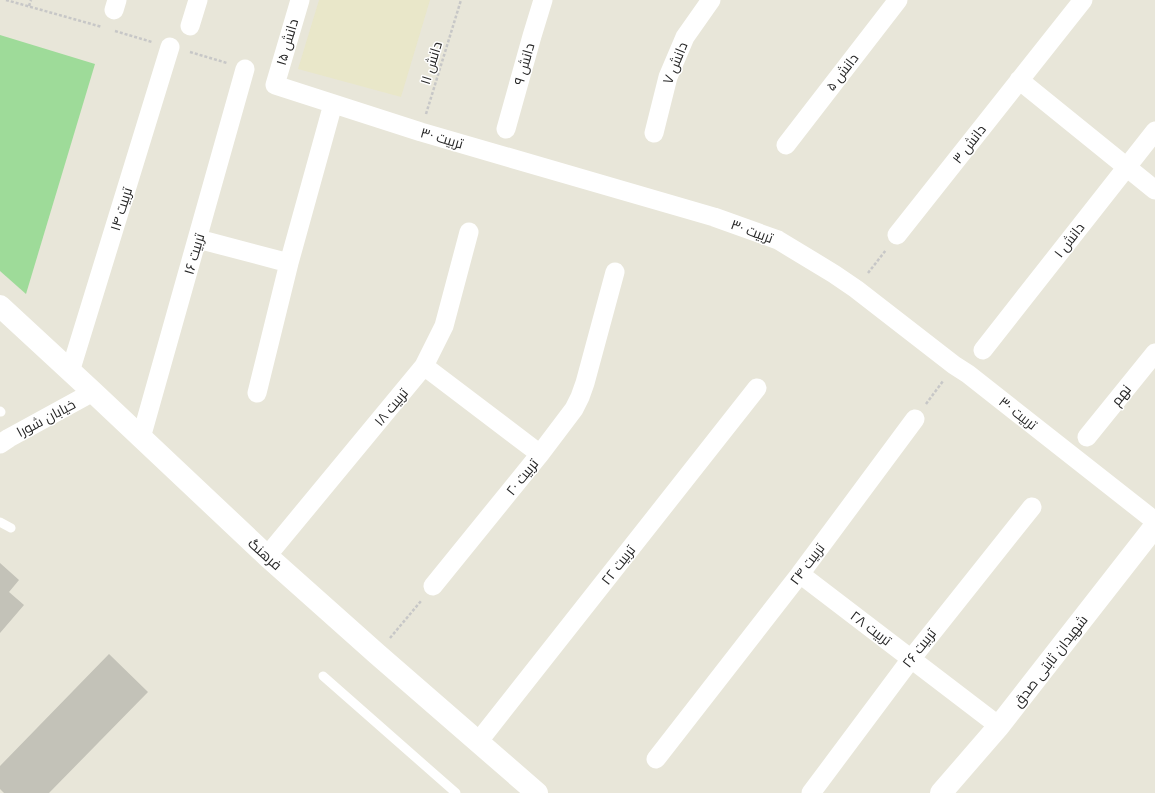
<svg xmlns="http://www.w3.org/2000/svg" width="1155" height="793" font-family="Mulish,Cairo,sans-serif">
<style>
.education{fill:#e9e7c9}
.green{fill:#9edb99}
.building{fill:#c3c2b8}
.lines{fill:none;stroke-linecap:round;stroke-linejoin:round}
.path{stroke:#c7c7c7;stroke-width:2.5;stroke-dasharray:3 2;stroke-linecap:butt}
.lane{stroke:#fff;stroke-width:9}
.street{stroke:#fff;stroke-width:19}
.secondary{stroke:#fff;stroke-width:22}
.labels{text-anchor:middle;dominant-baseline:central;stroke-width:3;stroke-linejoin:round;paint-order:stroke}
.street-label{font-size:14px;fill:#262626;stroke:#fff}
</style>
<rect width="100%" height="100%" fill="#e8e6d9"/>
<path class="education" d="M 319,0 L 430,0 L 401,97 L 298,69 Z"/>
<path class="green" d="M 0,35 L 95,64 L 26,294 L 0,271 Z"/>
<path class="building" d="M 0,563 L 19,580 L 9,592 L 24,605 L 0,633 Z
M 109,654 L 148,692 L 49,793 L 4,793 L 0,789 L 0,766 Z"/>
<g class="lines">
<path class="path" d="M 6,0 L 102,27
M 29,6 L 31,0
M 115,31 L 152,42
M 190,52 L 227,63
M 426,114 L 461,0
M 868,273 L 886,250
M 926,404 L 943,381
M 390,638 L 421,601"/>
<path class="lane" d="M 0,411 L 1,412
M 0,522 L 11,528
M 323,676 L 456,793"/>
<path class="street" d="M 300,0 L 275,85 L 421,132 L 714,217 L 778,240 L 834,274 L 856,289 L 954,365 L 968,374 L 1155,521
M 114,10 L 117,0
M 190,26 L 198,0
M 1019,80 L 1155,190
M 506,129 L 532,36 L 543,0
M 654,133 L 668,77 L 685,37 L 711,0
M 786,145 L 898,0
M 897,235 L 1083,0
M 198,239 L 289,263
M 983,350 L 1155,131
M 424,366 L 540,454
M 70,372 L 170,47
M 257,393 L 289,263 L 333,104
M 1087,437 L 1155,353
M 141,438 L 245,69
M 0,444 L 9,438 L 93,392
M 267,556 L 424,366 L 444,326 L 469,232
M 800,574 L 999,726
M 433,586 L 540,454 L 574,409 L 580,397 L 585,383 L 615,272
M 478,742 L 757,388
M 656,759 L 800,574 L 915,419
M 811,793 L 911,659 L 1032,507"/>
<path class="secondary" d="M 0,306 L 93,392 L 267,556 L 377,654 L 537,793
M 941,793 L 999,726 L 1155,526"/>
</g>
<g class="labels">
<g class="street-label">
<text transform="translate(287 42) rotate(-74)">دانش ۱۵</text>
<text transform="translate(431 63) rotate(-73)">دانش ۱۱</text>
<text transform="translate(675 63) rotate(-68)">دانش ۷</text>
<text transform="translate(524 64) rotate(-74)">دانش ۹</text>
<text transform="translate(842 72) rotate(-52)">دانش ۵</text>
<text transform="translate(442 138) rotate(16)">تربیت ۳۰</text>
<text transform="translate(969 144) rotate(-52)">دانش ۳</text>
<text transform="translate(121 209) rotate(-73)">تربیت ۱۴</text>
<text transform="translate(752 231) rotate(20)">تربیت ۳۰</text>
<text transform="translate(1069 240) rotate(-52)">دانش ۱</text>
<text transform="translate(194 254) rotate(-74)">تربیت ۱۶</text>
<text transform="translate(1121 395) rotate(-51)">نهم</text>
<text transform="translate(391 407) rotate(-50)">تربیت ۱۸</text>
<text transform="translate(1018 413) rotate(38)">تربیت ۳۰</text>
<text transform="translate(46 418) rotate(-28)">خیابان شورا</text>
<text transform="translate(522 477) rotate(-51)">تربیت ۲۰</text>
<text transform="translate(265 554) rotate(42)">فرهنگ</text>
<text transform="translate(807 564) rotate(-53)">تربیت ۲۴</text>
<text transform="translate(618 565) rotate(-52)">تربیت ۲۲</text>
<text transform="translate(871 628) rotate(37)">تربیت ۲۸</text>
<text transform="translate(919 648) rotate(-52)">تربیت ۲۶</text>
<text transform="translate(1050 661) rotate(-52)">شهیدان ثابتی صدق</text>
</g>
</g>
</svg>
